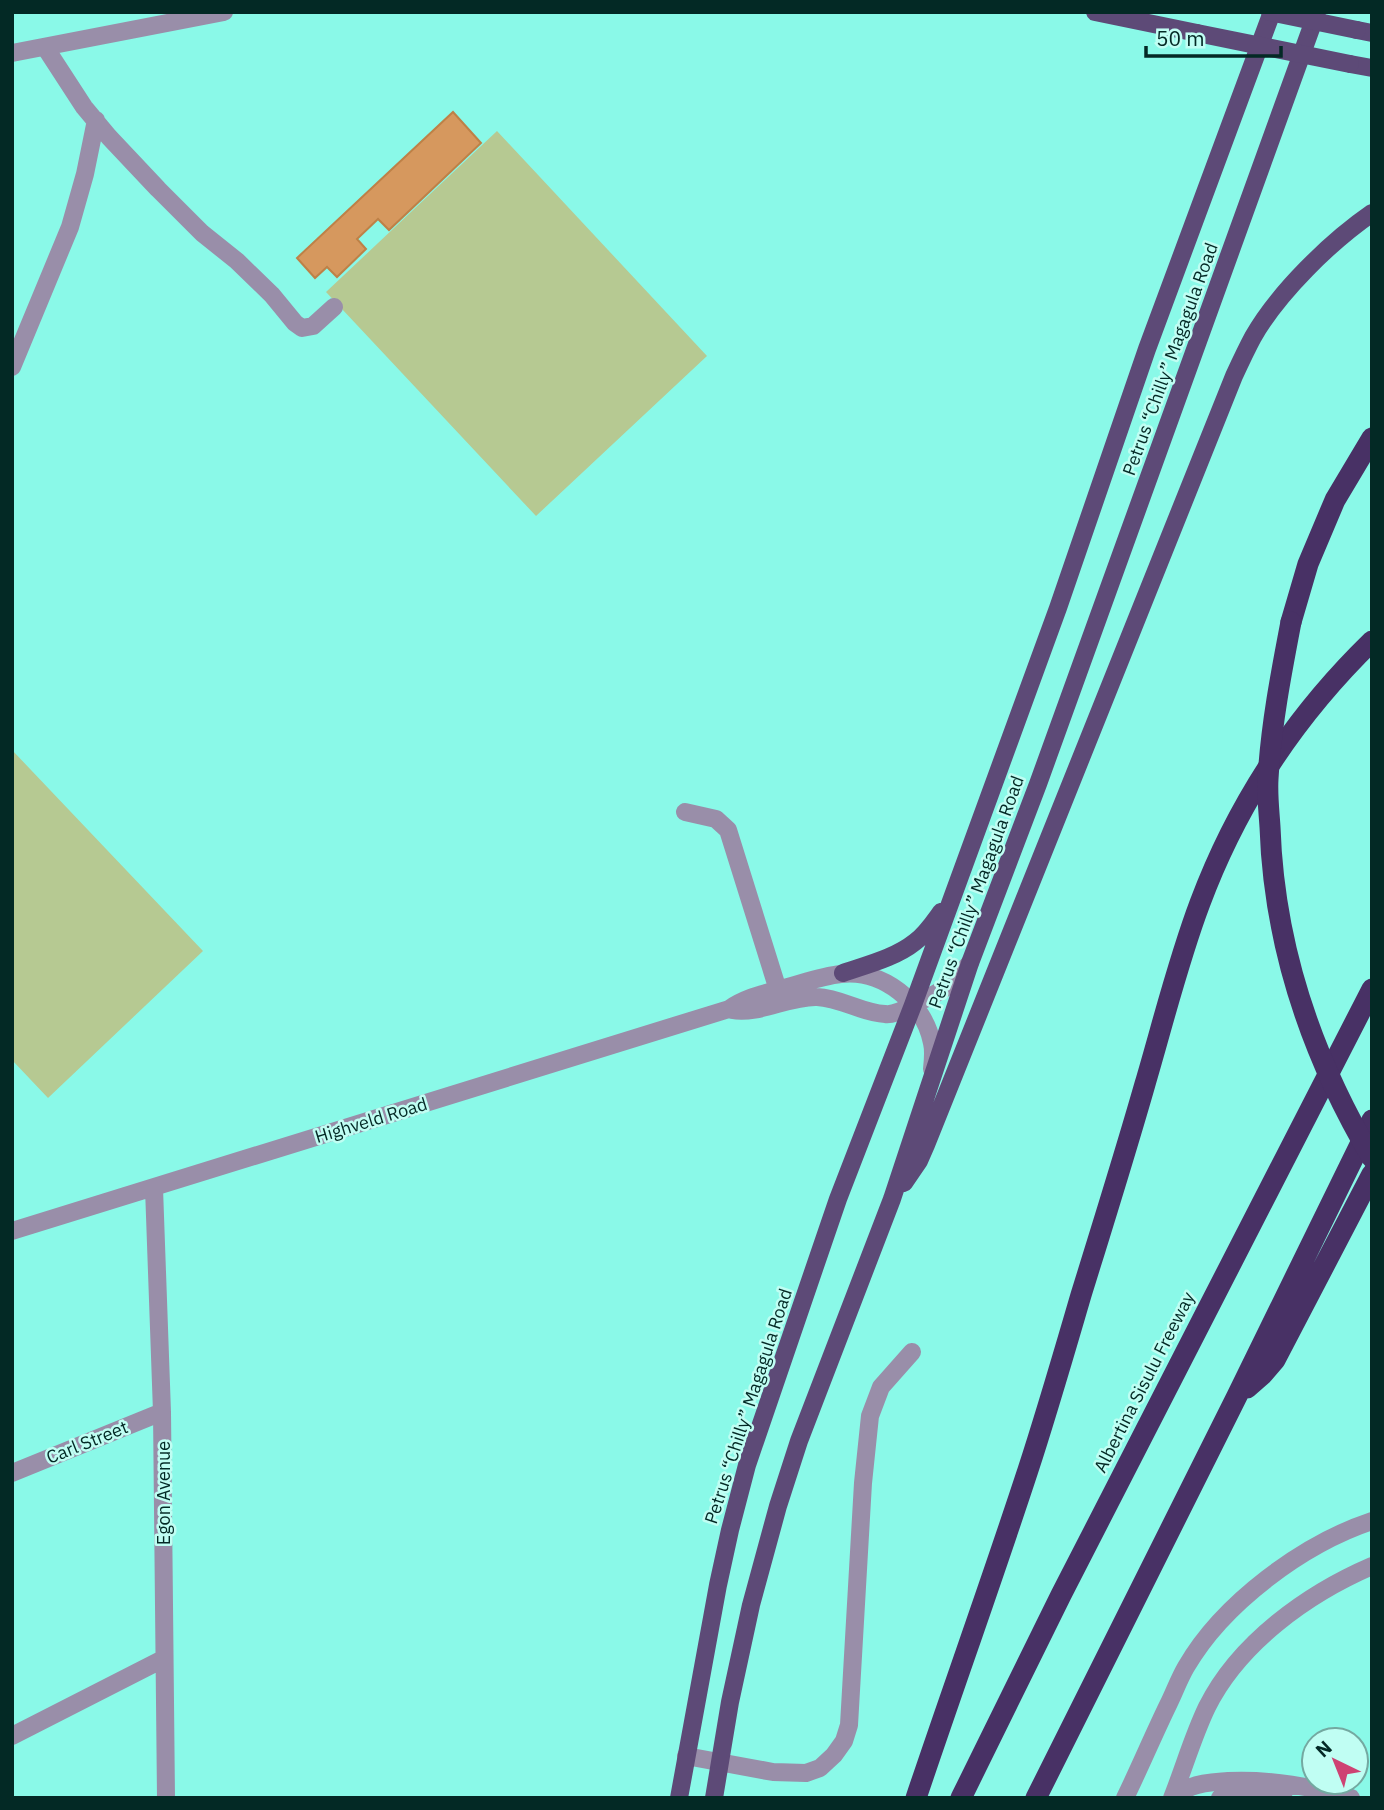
<svg xmlns="http://www.w3.org/2000/svg" width="1384" height="1810" font-family="'IBM Plex Sans',sans-serif">
<style>
.green{fill:#b6c992}
.building{fill:#d6985e;stroke:#be8147;stroke-width:2}
.lines{fill:none;stroke-linecap:round;stroke-linejoin:round}
.minor{stroke:#998ea9;stroke-width:18}
.major{stroke:#5d4a77;stroke-width:18}
.highway{stroke:#483165;stroke-width:21}
.major-bridge{stroke:#5d4a77;stroke-width:18}
.highway-bridge{stroke:#483165;stroke-width:21}
.labels{text-anchor:middle;dominant-baseline:central;stroke-width:5;stroke-linejoin:round;paint-order:stroke}
.street-label{font-size:18px;fill:#032925;stroke:#c0fef3}
</style>
<rect width="100%" height="100%" fill="#8af9e8"/>
<path class="green" d="M 497,131 L 707,356 L 536,516 L 326,292 Z
M 12,750 L 203,951 L 48,1098 L 12,1060 Z"/>
<path class="building" d="M 453,112 L 481,143 L 389,230 L 378,219 L 357,239 L 366,249 L 337,277 L 327,267 L 315,278 L 297,258 Z"/>
<g class="lines">
<path class="minor" d="M 45,47 L 84,107 L 109,137 L 158,189 L 202,233 L 237,261 L 272,295 L 295,323 L 302,328 L 313,326 L 334,307
M 12,53 L 224,12
M 12,367 L 70,227 L 85,174 L 96,120
M 685,812 L 716,819 L 728,830 L 778,990
M 732,1010 C 759,1015 789,996 817,997 C 841,998 862,1013 885,1014 C 894,1015 902,1011 910,1006 C 940,992 949,989 970,963
M 154,1188 L 162,1412 L 166,1798
M 12,1231 L 729,1009 C 746,997 764,994 784,988 C 803,983 822,976 841,974 C 882,969 924,1002 932,1043 C 934,1051 933,1060 932,1069
M 12,1473 L 162,1412
M 12,1736 L 163,1659
M 686,1756 L 773,1772 L 806,1773 L 820,1768 L 834,1755 L 844,1741 L 849,1725 L 863,1483 L 870,1416 L 881,1387 L 912,1352
M 1125,1798 C 1140,1767 1153,1736 1168,1705 C 1174,1693 1179,1679 1186,1667 C 1223,1603 1303,1544 1372,1521
M 1172,1798 C 1184,1768 1193,1736 1207,1707 C 1239,1643 1307,1594 1372,1566
M 1172,1798 C 1178,1794 1184,1789 1191,1787 C 1203,1782 1215,1782 1228,1781 C 1270,1779 1310,1786 1351,1798
M 1220,1798 L 1284,1792"/>
<path class="major" d="M 1095,12 L 1197,33
M 1357,30 L 1372,33
M 1350,64 L 1372,68
M 843,973 C 866,965 895,958 915,942 C 926,934 933,923 941,912
M 904,1183 L 919,1161 L 926,1145 L 1234,376 C 1240,363 1246,350 1253,337 C 1278,293 1330,242 1372,213
M 679,1798 L 718,1585 L 730,1530 L 747,1465 L 838,1199 L 913,1005 L 1058,608 L 1147,349 L 1272,12
M 714,1798 L 730,1702 L 751,1605 L 778,1506 L 799,1441 L 892,1199 L 970,963 L 1038,784 L 1317,12"/>
<path class="highway" d="M 1291,622 L 1308,564 L 1335,500 L 1372,438
M 1247,1388 L 1263,1374 L 1275,1360 L 1372,1174
M 916,1798 C 953,1688 992,1580 1028,1470 C 1047,1412 1064,1353 1081,1295 C 1103,1224 1125,1154 1145,1084 C 1163,1023 1178,961 1200,903 C 1237,804 1296,715 1372,641
M 961,1798 L 1061,1595 L 1372,989
M 1036,1798 L 1237,1396 L 1372,1120"/>
<path class="major-bridge" d="M 1270,12 L 1357,30
M 1197,33 L 1350,64"/>
<path class="highway-bridge" d="M 1291,622 C 1281,674 1271,726 1268,779 C 1267,795 1269,811 1270,827 C 1274,946 1311,1055 1372,1158"/>
</g>
<g class="labels">
<g class="street-label">
<text transform="translate(1170 359) rotate(-70)">Petrus “Chilly” Magagula Road</text>
<text transform="translate(976 892) rotate(-70)">Petrus “Chilly” Magagula Road</text>
<text transform="translate(371 1120) rotate(-17)">Highveld Road</text>
<text transform="translate(1144 1382) rotate(-63)">Albertina Sisulu Freeway</text>
<text transform="translate(748 1406) rotate(-72)">Petrus “Chilly” Magagula Road</text>
<text transform="translate(87 1442) rotate(-22)">Carl Street</text>
<text transform="translate(163 1493) rotate(-90)">Egon Avenue</text>
</g>
</g>
<rect width="1384" height="1810" fill="none" stroke="#032925" stroke-width="28"/>
<g transform="translate(1335 1761) rotate(317)"><circle r="33" fill="#c0fef3" stroke="#74a9a1" stroke-width="2"/>
<path d="M0-5L12 26L0 18L-12 26Z" fill="#ce4273"/>
<text y="-10" font-size="19" font-weight="bold" text-anchor="middle" fill="#032925">N</text>
</g>
<path d="M1146 46v10h135v-10" fill="none" stroke="#032925" stroke-width="3.5"/>
<text x="1156" y="46" font-size="21" fill="#032925" stroke="#c0fef3" stroke-width="5" paint-order="stroke">50 m</text>
</svg>
